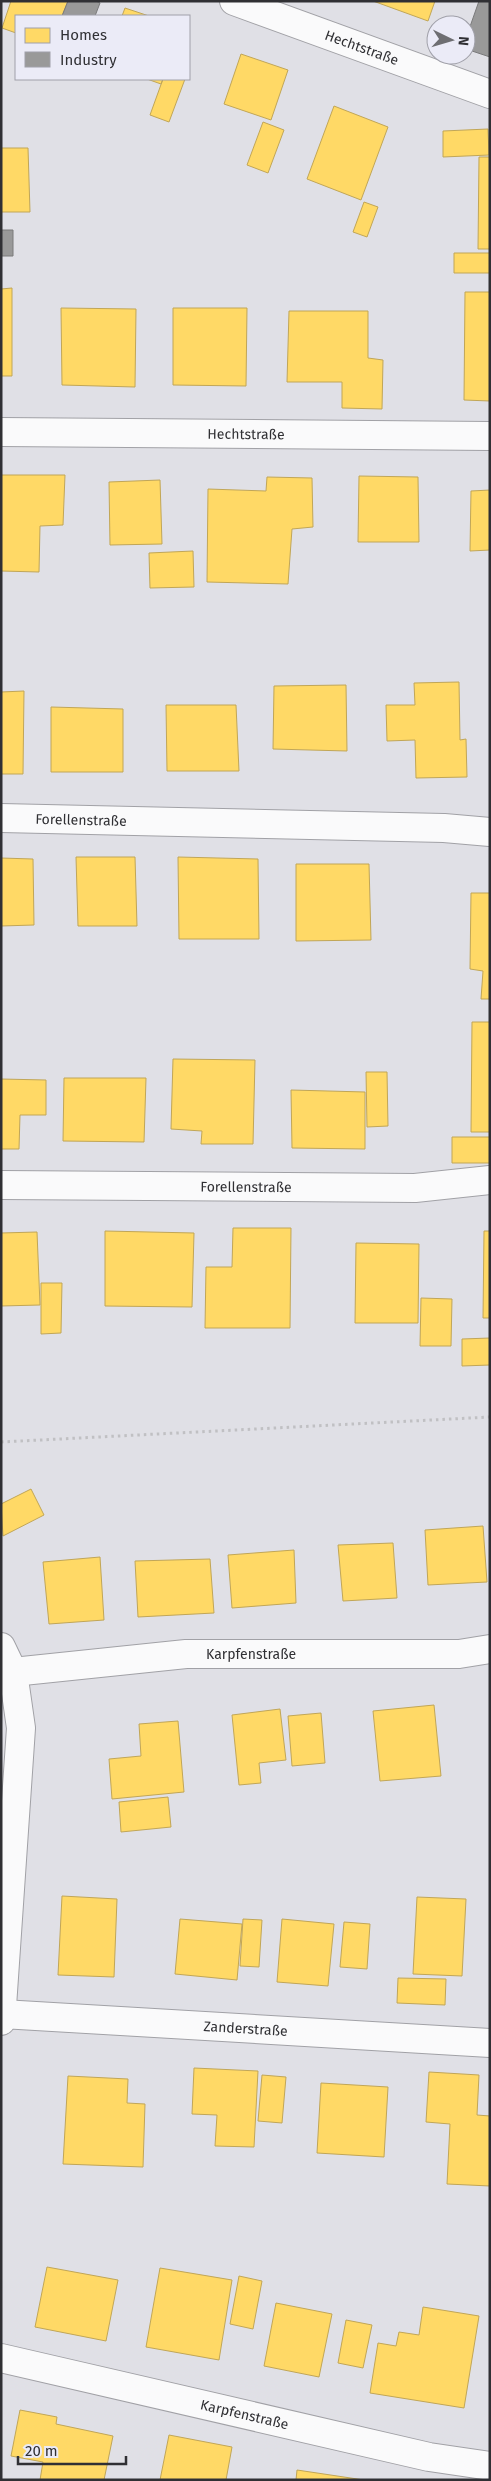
<svg xmlns="http://www.w3.org/2000/svg" width="491" height="2481" font-family="'Fira Sans',sans-serif">
<style>
.homes{fill:#ffd966;stroke:#c1a657}
.industry{fill:#999;stroke:#7a7a7b}
.lines{fill:none;stroke-linecap:round;stroke-linejoin:round}
.minor-casing{stroke:#a1a1a6;stroke-width:30}
.path{stroke:#c0c0c3;stroke-width:3;stroke-dasharray:2.5 4;stroke-linecap:butt}
.minor{stroke:#fafafb;stroke-width:28}
.labels{text-anchor:middle;dominant-baseline:central;stroke-width:5;stroke-linejoin:round;paint-order:stroke}
.street-label{font-size:14px;fill:#303034;stroke:#ebebf7}
</style>
<rect width="100%" height="100%" fill="#e0e0e6"/>
<path class="homes" d="M 11,1 L 68,1 L 62,16 L 16,16 L 16,33 L 2,28 Z
M 373,1 L 435,1 L 428,21 Z
M 125,8 L 149,16 L 122,16 Z
M 241,54 L 288,70 L 271,120 L 224,104 Z
M 147,79 L 163,79 L 161,84 Z
M 163,79 L 185,79 L 169,122 L 150,115 Z
M 334,106 L 388,127 L 361,200 L 307,179 Z
M 263,122 L 284,130 L 268,173 L 247,165 Z
M 488,129 L 489,155 L 443,157 L 443,131 Z
M 1,148 L 28,148 L 30,212 L 1,212 Z
M 479,157 L 490,157 L 490,249 L 478,249 Z
M 364,202 L 378,207 L 367,237 L 353,232 Z
M 454,253 L 490,253 L 490,273 L 454,273 Z
M 12,288 L 12,376 L 1,376 L 1,289 Z
M 465,292 L 490,292 L 490,401 L 464,400 Z
M 61,308 L 136,309 L 135,387 L 62,385 Z
M 173,308 L 247,308 L 246,386 L 173,385 Z
M 289,311 L 368,311 L 368,358 L 383,360 L 382,409 L 342,408 L 342,382 L 287,382 Z
M 1,475 L 65,475 L 63,525 L 40,526 L 39,572 L 1,571 Z
M 359,476 L 418,477 L 419,542 L 358,542 Z
M 267,477 L 312,478 L 313,527 L 292,529 L 288,584 L 207,582 L 208,489 L 266,491 Z
M 160,480 L 162,544 L 110,545 L 109,482 Z
M 490,490 L 490,550 L 470,551 L 471,491 Z
M 193,551 L 194,587 L 150,588 L 149,553 Z
M 459,682 L 460,740 L 466,739 L 467,777 L 416,778 L 415,740 L 387,741 L 386,705 L 415,705 L 414,683 Z
M 346,685 L 347,751 L 273,749 L 274,686 Z
M 24,691 L 23,774 L 1,774 L 1,692 Z
M 166,705 L 236,705 L 239,771 L 167,771 Z
M 51,707 L 123,709 L 123,772 L 51,772 Z
M 76,857 L 135,857 L 137,926 L 78,926 Z
M 178,857 L 258,859 L 259,939 L 179,939 Z
M 1,858 L 33,859 L 34,925 L 1,926 Z
M 296,864 L 369,864 L 371,940 L 296,941 Z
M 471,893 L 490,893 L 490,999 L 481,999 L 483,971 L 470,969 Z
M 472,1022 L 490,1022 L 490,1132 L 471,1132 Z
M 173,1059 L 255,1060 L 253,1144 L 201,1144 L 202,1131 L 171,1129 Z
M 366,1072 L 387,1072 L 388,1126 L 367,1127 Z
M 64,1078 L 146,1078 L 144,1142 L 63,1141 Z
M 1,1079 L 46,1080 L 46,1115 L 20,1115 L 19,1149 L 1,1149 Z
M 291,1090 L 365,1092 L 365,1149 L 292,1148 Z
M 452,1137 L 490,1137 L 490,1163 L 452,1163 Z
M 233,1228 L 291,1228 L 290,1328 L 205,1328 L 206,1267 L 232,1267 Z
M 105,1231 L 194,1233 L 192,1307 L 105,1306 Z
M 484,1231 L 490,1231 L 490,1318 L 483,1318 Z
M 37,1232 L 40,1305 L 1,1306 L 1,1233 Z
M 356,1243 L 419,1244 L 418,1323 L 355,1323 Z
M 41,1283 L 62,1283 L 61,1333 L 41,1334 Z
M 421,1298 L 452,1299 L 451,1346 L 420,1346 Z
M 490,1338 L 490,1365 L 462,1366 L 462,1339 Z
M 31,1489 L 44,1515 L 3,1536 L 1,1504 Z
M 483,1526 L 487,1582 L 428,1585 L 425,1530 Z
M 393,1543 L 397,1598 L 343,1601 L 338,1545 Z
M 294,1550 L 296,1603 L 232,1608 L 228,1555 Z
M 100,1557 L 104,1620 L 49,1624 L 43,1562 Z
M 210,1559 L 214,1613 L 138,1617 L 135,1561 Z
M 434,1705 L 441,1776 L 380,1781 L 373,1711 Z
M 280,1709 L 286,1760 L 259,1763 L 261,1783 L 239,1785 L 232,1715 Z
M 321,1713 L 325,1763 L 292,1766 L 288,1716 Z
M 178,1721 L 184,1792 L 112,1799 L 109,1759 L 141,1756 L 139,1724 Z
M 168,1797 L 171,1827 L 121,1832 L 119,1802 Z
M 62,1896 L 117,1899 L 114,1977 L 58,1975 Z
M 417,1897 L 466,1899 L 462,1976 L 413,1974 Z
M 180,1919 L 242,1924 L 237,1980 L 175,1974 Z
M 243,1919 L 262,1920 L 259,1967 L 240,1966 Z
M 282,1919 L 334,1924 L 328,1986 L 277,1982 Z
M 344,1922 L 370,1924 L 367,1969 L 340,1967 Z
M 398,1978 L 446,1979 L 445,2005 L 397,2003 Z
M 194,2068 L 258,2071 L 254,2147 L 215,2146 L 217,2115 L 192,2114 Z
M 429,2072 L 479,2075 L 477,2115 L 490,2116 L 490,2186 L 447,2184 L 450,2124 L 426,2122 Z
M 262,2075 L 286,2077 L 282,2123 L 258,2121 Z
M 68,2076 L 128,2079 L 127,2103 L 145,2104 L 143,2167 L 63,2164 Z
M 321,2083 L 388,2087 L 384,2157 L 317,2153 Z
M 47,2267 L 118,2280 L 106,2341 L 35,2327 Z
M 160,2268 L 232,2280 L 219,2360 L 146,2347 Z
M 239,2276 L 262,2281 L 253,2329 L 230,2324 Z
M 276,2303 L 332,2314 L 319,2377 L 264,2366 Z
M 423,2307 L 479,2316 L 464,2408 L 370,2393 L 378,2343 L 396,2346 L 399,2332 L 419,2335 Z
M 346,2320 L 372,2325 L 363,2368 L 338,2363 Z
M 20,2410 L 57,2417 L 56,2424 L 113,2436 L 104,2480 L 40,2480 L 43,2462 L 11,2456 Z
M 169,2435 L 232,2447 L 226,2480 L 160,2480 Z
M 297,2470 L 364,2480 L 296,2480 Z"/>
<path class="industry" d="M 68,1 L 96,1 L 100,3 L 95,16 L 62,16 Z
M 479,1 L 490,1 L 490,57 L 466,49 L 466,38 Z
M 1,230 L 13,230 L 13,256 L 1,256 Z"/>
<g class="lines">
<defs>
<g id="minor">
<path id="s1" d="M 234,1 L 490,94"/>
<path id="s2" d="M 1,432 L 490,436"/>
<path id="s3" d="M 1,818 L 444,828 L 490,832"/>
<path id="s4" d="M 1,1185 L 415,1188 L 490,1180"/>
<path d="M 1,1647 L 13,1672 L 21,1728 L 1,2021"/>
<path id="s5" d="M 13,1672 L 186,1654 L 459,1654 L 490,1649"/>
<path id="s6" d="M 2,2014 L 490,2043"/>
<path id="s7" d="M 1,2358 L 429,2457 L 490,2466"/>
</g>
</defs>
<use href="#minor" class="minor-casing"/>
<path class="path" d="M 1,1442 L 490,1417"/>
<use href="#minor" class="minor"/>
</g>
<g class="labels">
<g class="street-label">
<text stroke="none"><textPath href="#s1" startOffset="136">Hechtstraße</textPath></text>
<text stroke="none"><textPath href="#s2" startOffset="245">Hechtstraße</textPath></text>
<text stroke="none"><textPath href="#s3" startOffset="80">Forellenstraße</textPath></text>
<text stroke="none"><textPath href="#s4" startOffset="245">Forellenstraße</textPath></text>
<text stroke="none"><textPath href="#s5" startOffset="239">Karpfenstraße</textPath></text>
<text stroke="none"><textPath href="#s6" startOffset="244">Zanderstraße</textPath></text>
<text stroke="none"><textPath href="#s7" startOffset="250">Karpfenstraße</textPath></text>
</g>
</g>
<rect width="491" height="2481" fill="none" stroke="#303034" stroke-width="5"/>
<rect x="15" y="15" width="175" height="65" fill="#ebebf7" stroke="#a0a0a9"/>
<rect x="25" y="28" width="25" height="15" fill="#ffd966" stroke="#a0a0a9"/>
<text x="60" y="40" font-size="15" fill="#303034">Homes</text>
<rect x="25" y="52" width="25" height="15" fill="#999999" stroke="#a0a0a9"/>
<text x="60" y="65" font-size="15" fill="#303034">Industry</text>
<g transform="translate(451 40) rotate(95)"><circle r="24" fill="#ebebf7" stroke="#a0a0a9"/>
<path d="M0-4L9 19L0 12L-9 19Z" fill="#6e6e72"/>
<text y="-8" font-size="14" font-weight="bold" text-anchor="middle" fill="#303034">N</text>
</g>
<path d="M18 2456v8h108v-8" fill="none" stroke="#303034" stroke-width="2.5"/>
<text x="25" y="2456" font-size="15" fill="#303034" stroke="#ebebf7" stroke-width="4" paint-order="stroke">20 m</text>
</svg>
